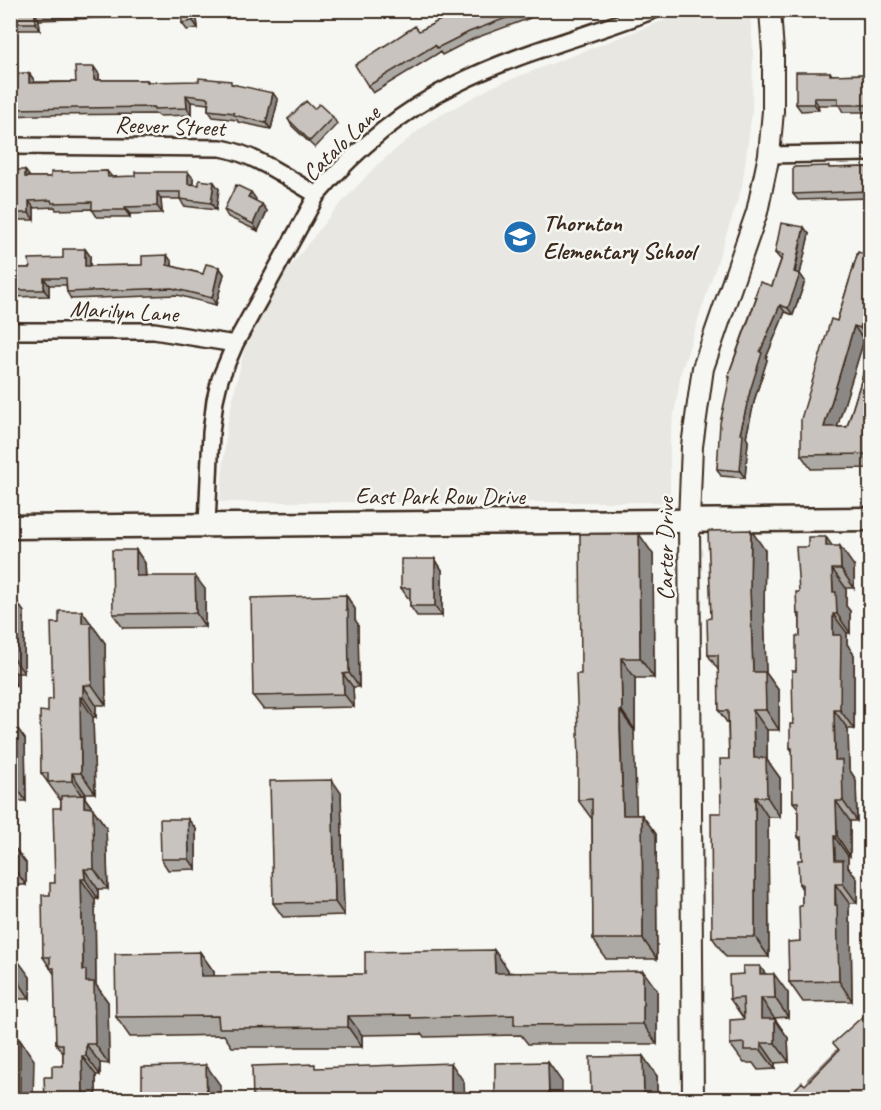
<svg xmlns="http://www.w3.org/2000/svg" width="881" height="1110" font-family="Caveat,sans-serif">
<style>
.built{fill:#e8e7e2}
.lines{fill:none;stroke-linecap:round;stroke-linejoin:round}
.stream{stroke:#857a71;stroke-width:4.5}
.minor-casing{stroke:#3b2a1e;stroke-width:20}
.tertiary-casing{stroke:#3b2a1e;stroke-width:24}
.secondary-casing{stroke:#3b2a1e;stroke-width:27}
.minor{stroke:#f6f6f2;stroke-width:15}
.tertiary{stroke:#f6f6f2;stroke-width:20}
.secondary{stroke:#f6f6f2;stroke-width:22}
.wall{fill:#aca8a3;stroke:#3b2a1e;stroke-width:1.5}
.shaded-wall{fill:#8c8885;stroke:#3b2a1e;stroke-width:1.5}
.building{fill:#c8c3be;stroke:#3b2a1e;stroke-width:1.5}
.labels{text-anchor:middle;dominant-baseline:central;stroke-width:5;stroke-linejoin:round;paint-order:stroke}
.street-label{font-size:24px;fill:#3b2a1e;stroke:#f6f6f2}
.poi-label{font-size:24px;font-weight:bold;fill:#3b2a1e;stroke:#f6f6f2;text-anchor:start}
</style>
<rect width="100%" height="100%" fill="#f6f6f2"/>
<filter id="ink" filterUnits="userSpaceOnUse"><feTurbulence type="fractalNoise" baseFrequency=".0167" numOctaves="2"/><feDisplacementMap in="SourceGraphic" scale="12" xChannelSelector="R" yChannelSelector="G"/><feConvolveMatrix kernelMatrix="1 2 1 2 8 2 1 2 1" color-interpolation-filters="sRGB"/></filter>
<g filter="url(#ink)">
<path class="built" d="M 688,11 L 750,11 L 753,48 L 752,111 L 742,187 L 681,372 L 670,439 L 670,502 L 220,502 L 227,425 L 244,350 L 277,284 L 333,212 L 377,165 L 430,121 L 494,86 Z"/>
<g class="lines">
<path class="stream" d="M 809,1080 L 841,1048"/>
<defs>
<path id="minor" d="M 10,146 L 221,148 C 255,154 287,178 317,195
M 769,155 L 870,153
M 10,331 L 154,331 L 235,344
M 207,525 L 211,433 L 215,400 L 220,379 L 235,344 L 317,195 C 355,150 403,110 456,84 C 519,52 589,36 654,10"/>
<path id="tertiary" d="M 693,1100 L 689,521 L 692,446 L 703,368 L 757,212 L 769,155 L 773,111 L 773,52 L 770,10"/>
<path id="secondary" d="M 10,527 L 870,519"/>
</defs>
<use href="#minor" class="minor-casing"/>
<use href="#tertiary" class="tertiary-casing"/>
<use href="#secondary" class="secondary-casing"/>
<use href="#minor" class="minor"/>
<use href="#tertiary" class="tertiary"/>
<use href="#secondary" class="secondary"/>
</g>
<path class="wall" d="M 10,10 L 161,10 L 162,16 L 39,20 L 40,30 L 10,30 Z
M 196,10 L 198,28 L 187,30 L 182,23 Z
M 460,10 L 530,10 L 527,11 L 530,18 L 473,39 L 442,55 L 440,52 L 373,93 L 368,86 L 419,31 Z
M 830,72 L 832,75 L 870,74 L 870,112 L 843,112 L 839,105 L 818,105 L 819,110 L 801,111 L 796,104 Z
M 29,73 L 34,80 L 34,82 L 76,82 L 99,74 L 99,80 L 147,80 L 149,82 L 233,84 L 278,100 L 271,129 L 238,122 L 237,120 L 213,117 L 208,110 L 208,104 L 191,102 L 191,115 L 159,116 L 157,114 L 34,115 L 10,116 L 10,74 Z
M 314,109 L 333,117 L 337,124 L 315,148 L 292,126 L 288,119 Z
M 870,167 L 870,198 L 798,200 L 793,194 L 831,168 Z
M 10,170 L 30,177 L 51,177 L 107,171 L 112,177 L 193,178 L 193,184 L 219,189 L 216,210 L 184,206 L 180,199 L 161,199 L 162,213 L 130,214 L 130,217 L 97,217 L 92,209 L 56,210 L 55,207 L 34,208 L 34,220 L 15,220 L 12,217 L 10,217 Z
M 256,199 L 255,200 L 267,211 L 258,231 L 228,217 L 224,210 Z
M 809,234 L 800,274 L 805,281 L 793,315 L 785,312 L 766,358 L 767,360 L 755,398 L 746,437 L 748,441 L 745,478 L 721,476 L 717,469 L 730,379 L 728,376 L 756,298 L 755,296 L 772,286 L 781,260 L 775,253 Z
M 85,249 L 90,256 L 90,266 L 142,265 L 172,262 L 172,266 L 203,274 L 219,267 L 224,274 L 216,305 L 177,295 L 71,299 L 67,292 L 66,285 L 49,285 L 49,296 L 10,297 L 10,268 L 30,268 L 63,258 Z
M 858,252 L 869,342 L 864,340 L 837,427 L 847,427 L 870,352 L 870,468 L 811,469 L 801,455 L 837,321 Z
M 833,546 L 854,566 L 854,588 L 846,588 L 846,606 L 850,611 L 850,633 L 847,633 L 847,644 L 854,655 L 854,729 L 848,729 L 849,769 L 856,780 L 857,821 L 850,821 L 850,856 L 848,856 L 848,867 L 857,879 L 857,903 L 849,903 L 849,922 L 851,925 L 852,1001 L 803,1002 L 789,982 L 800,941 L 802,906 L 802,889 L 799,884 L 802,860 L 801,841 L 798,837 L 798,808 L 793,802 L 793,752 L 790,748 L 793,724 L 796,671 L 800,636 L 800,619 L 797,614 L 799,592 Z
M 136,550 L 145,563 L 146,576 L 205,589 L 205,627 L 123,628 L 113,614 Z
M 765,550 L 764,607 L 766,673 L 779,691 L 779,730 L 767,730 L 767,760 L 780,778 L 780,817 L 768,817 L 769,957 L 726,957 L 712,937 L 721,813 L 729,759 L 728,724 L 719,711 L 719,671 L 708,655 L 711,618 Z
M 653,554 L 654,678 L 635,678 L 635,730 L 634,730 L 634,749 L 636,815 L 642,815 L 656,834 L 657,959 L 606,959 L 593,939 L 592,819 L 578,800 L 579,760 Z
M 435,559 L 442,570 L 442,616 L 417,616 L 410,606 L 410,598 L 408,598 L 401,588 Z
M 10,593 L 24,612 L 24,673 L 16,673 L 16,686 L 10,686 Z
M 346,595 L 355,609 L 355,621 L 358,624 L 359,687 L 353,687 L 354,707 L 263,709 L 253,696 Z
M 90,623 L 105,643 L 106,705 L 96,705 L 96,717 L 93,717 L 95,793 L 85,793 L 85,798 L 106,827 L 108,889 L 98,889 L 98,899 L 95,899 L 96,985 L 108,1002 L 109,1064 L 100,1063 L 100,1075 L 96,1075 L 96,1100 L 45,1100 L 52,1077 L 63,1066 L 63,1053 L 56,1044 L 55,975 L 43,957 L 50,895 L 55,883 L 61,801 L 41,773 L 48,712 L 53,699 Z
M 10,719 L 25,739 L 26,801 L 17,801 L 17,813 L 10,813 Z
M 341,793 L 344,915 L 283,917 L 273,903 Z
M 188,819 L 196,829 L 196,869 L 168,870 L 161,859 Z
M 10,842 L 26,863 L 26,885 L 18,885 L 18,897 L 10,897 Z
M 494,950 L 508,970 L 508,972 L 657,990 L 657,1044 L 528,1044 L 521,1035 L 424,1037 L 422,1034 L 362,1035 L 362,1047 L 232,1047 L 224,1035 L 130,1037 L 116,1017 L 200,952 L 214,972 L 214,976 L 365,974 Z
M 10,958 L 30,977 L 30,999 L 13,999 L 13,1011 L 10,1011 Z
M 766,974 L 788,993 L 788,1017 L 774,1018 L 788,1038 L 789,1062 L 775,1063 L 775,1069 L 758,1070 L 753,1063 L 744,1063 L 730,1044 L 744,1019 L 730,999 Z
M 657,1076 L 657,1100 L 594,1100 L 591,1095 Z"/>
<path class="shaded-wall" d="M 192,10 L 196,10 L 198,28 L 193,21 Z
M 35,13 L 39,20 L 40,30 L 35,23 Z
M 94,67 L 99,74 L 99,87 L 94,80 Z
M 29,73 L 34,80 L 34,89 L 29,83 Z
M 273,93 L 278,100 L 271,129 L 266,123 Z
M 186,95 L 191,102 L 191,115 L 187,108 Z
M 814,98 L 818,105 L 819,110 L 814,104 Z
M 25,170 L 30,177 L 25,177 Z
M 188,172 L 193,178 L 193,191 L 188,184 Z
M 214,182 L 219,189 L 216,210 L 211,203 Z
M 157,192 L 161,199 L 162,213 L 157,206 Z
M 251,192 L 256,199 L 253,204 L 248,197 Z
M 29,201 L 34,208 L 34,220 L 29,213 Z
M 262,204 L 267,211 L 258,231 L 253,224 Z
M 125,207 L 130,214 L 130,217 L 125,210 Z
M 804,227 L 809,234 L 800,274 L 805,281 L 793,315 L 788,308 Z
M 85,249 L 90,256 L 90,273 L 85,266 Z
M 167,255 L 172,262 L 172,272 L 167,265 Z
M 219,267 L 224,274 L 216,305 L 212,298 Z
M 44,278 L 49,285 L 49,296 L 44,290 Z
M 870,292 L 870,337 L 869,342 L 860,328 Z
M 780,305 L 785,312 L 766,358 L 767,360 L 755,398 L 746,437 L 748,441 L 745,478 L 740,471 L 740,434 L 750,391 L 760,352 Z
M 854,326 L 864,340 L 833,441 L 824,427 Z
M 10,391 L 13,395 L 14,467 L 10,462 Z
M 751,530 L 765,550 L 764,607 L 766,673 L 779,691 L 779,730 L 766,710 L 753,672 L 750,588 Z
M 639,534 L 653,554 L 654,678 L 640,658 Z
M 826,537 L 840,557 L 826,546 Z
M 840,546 L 854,566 L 854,588 L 841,569 Z
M 136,550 L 145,563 L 146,590 L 136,576 Z
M 435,559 L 442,570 L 442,616 L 435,606 Z
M 832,569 L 846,588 L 846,606 L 850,611 L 850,633 L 837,614 L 833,592 Z
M 195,576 L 205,589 L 205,627 L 196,613 Z
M 10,593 L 24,612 L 24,673 L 10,654 Z
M 346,595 L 355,609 L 355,620 L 358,624 L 359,687 L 349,673 Z
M 82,611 L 105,643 L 106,705 L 92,685 L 82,623 Z
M 833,614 L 847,633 L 847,644 L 854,655 L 854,729 L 840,710 L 833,635 Z
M 621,658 L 635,678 L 635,730 L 622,711 Z
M 10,666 L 16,673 L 16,686 L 10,678 Z
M 343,674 L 353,687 L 354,707 L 344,694 Z
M 83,685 L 96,705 L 96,717 L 83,697 Z
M 80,697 L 93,717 L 95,793 L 81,773 Z
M 753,710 L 767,730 L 767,760 L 780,778 L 780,817 L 767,797 L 754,758 Z
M 834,710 L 848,729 L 849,769 L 856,780 L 857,821 L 843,801 L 835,760 Z
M 620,711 L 634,730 L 637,835 L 623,815 Z
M 11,719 L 25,739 L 26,801 L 12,781 Z
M 72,773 L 85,793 L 85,798 L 106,827 L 108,889 L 94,869 L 84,807 L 84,799 L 72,781 Z
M 332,780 L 341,793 L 344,915 L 335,902 Z
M 10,792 L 17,801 L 17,813 L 10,804 Z
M 755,797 L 768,817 L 769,957 L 755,937 Z
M 836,801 L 850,821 L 850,856 L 837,836 Z
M 642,815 L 656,834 L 657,959 L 643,939 Z
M 188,819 L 196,829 L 196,869 L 189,859 Z
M 834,836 L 848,856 L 848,867 L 857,879 L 857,903 L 843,884 L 835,860 Z
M 10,842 L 26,863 L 26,885 L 12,866 Z
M 84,869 L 98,889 L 98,899 L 85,879 Z
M 10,875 L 18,885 L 18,897 L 10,887 Z
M 81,879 L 95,899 L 96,985 L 108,1002 L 109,1064 L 95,1044 L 86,982 L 83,970 Z
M 835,884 L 849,903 L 849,922 L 851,925 L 852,1001 L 839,981 Z
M 494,950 L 508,970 L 508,992 L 495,973 Z
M 200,952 L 214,972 L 214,995 L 201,976 Z
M 16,958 L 30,977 L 30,999 L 17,979 Z
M 760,966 L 774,986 L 760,974 Z
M 643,971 L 657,990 L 657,1044 L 643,1024 Z
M 774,974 L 788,993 L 788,1017 L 775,998 Z
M 10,995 L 13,999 L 13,1011 L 10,1008 Z
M 761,998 L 774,1018 L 775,1039 L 761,1019 Z
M 348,1016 L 362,1035 L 362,1047 L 348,1027 Z
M 775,1019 L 788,1038 L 789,1062 L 775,1043 Z
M 10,1032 L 20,1045 L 20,1040 L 34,1060 L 33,1100 L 20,1100 L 10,1041 Z
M 761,1043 L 775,1063 L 775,1069 L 761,1050 Z
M 86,1044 L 100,1063 L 100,1075 L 86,1056 Z
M 82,1056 L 96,1075 L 96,1100 L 83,1100 Z
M 643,1056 L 657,1076 L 657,1100 L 644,1100 Z
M 548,1062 L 562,1082 L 562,1100 L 549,1100 Z
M 451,1063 L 464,1082 L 465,1100 L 451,1100 Z
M 206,1065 L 220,1085 L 220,1100 L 207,1100 Z"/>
<path class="building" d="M 10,10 L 110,10 L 35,13 L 35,23 L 10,23 Z
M 181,10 L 192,10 L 193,21 L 182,23 Z
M 460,10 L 525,10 L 525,11 L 469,32 L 437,48 L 435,45 L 368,86 L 355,65 L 415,26 L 419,31 Z
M 75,67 L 94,67 L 94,80 L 147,80 L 147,82 L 199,81 L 199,78 L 231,81 L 231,84 L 273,93 L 266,123 L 234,115 L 234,113 L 208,110 L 209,98 L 186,95 L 187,108 L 154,109 L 154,107 L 10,109 L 10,74 L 29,73 L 29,83 L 76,82 Z
M 796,72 L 830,72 L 830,75 L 870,74 L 870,105 L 838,105 L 838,98 L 814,98 L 814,104 L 796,104 Z
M 306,101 L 314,109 L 319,104 L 333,117 L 310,141 L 288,119 Z
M 829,166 L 829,168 L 870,167 L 870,191 L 793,194 L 793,167 Z
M 10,170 L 25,170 L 25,177 L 51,177 L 51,172 L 107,171 L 108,177 L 135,176 L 135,172 L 188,172 L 188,184 L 199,185 L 199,180 L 214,182 L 211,203 L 180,199 L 180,192 L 157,192 L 157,206 L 125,207 L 125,210 L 92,210 L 92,202 L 52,203 L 51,200 L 29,201 L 29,213 L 10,213 Z
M 236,185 L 251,192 L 248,197 L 262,204 L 253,224 L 224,210 Z
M 781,223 L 804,227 L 794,272 L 800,274 L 788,308 L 780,305 L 760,352 L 762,353 L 750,391 L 740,434 L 743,434 L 740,471 L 717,469 L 720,423 L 730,377 L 728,376 L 757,297 L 755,296 L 760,282 L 772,286 L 783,255 L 775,253 Z
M 63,249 L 85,249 L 85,266 L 142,265 L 142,256 L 167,255 L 167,265 L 203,274 L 206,264 L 219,267 L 212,298 L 172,288 L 67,292 L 66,278 L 44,278 L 44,290 L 10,290 L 10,268 L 30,268 L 29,259 L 63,258 Z
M 858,252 L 870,256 L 870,292 L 860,328 L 854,326 L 824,427 L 847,427 L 870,352 L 870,454 L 801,455 L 801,419 L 831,319 L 837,321 Z
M 751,530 L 750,588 L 753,672 L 765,672 L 766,710 L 753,710 L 754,758 L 766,758 L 767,797 L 755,797 L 755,937 L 712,937 L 711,813 L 721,813 L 720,759 L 729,759 L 728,711 L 719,711 L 718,655 L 708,655 L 707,619 L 711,618 L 708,531 Z
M 580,534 L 639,534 L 640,658 L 621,658 L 622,711 L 620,711 L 620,729 L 623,815 L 642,815 L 643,939 L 593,939 L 592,799 L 578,800 L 578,760 L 579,760 L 576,674 L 581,674 Z
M 808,537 L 826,537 L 826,546 L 840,546 L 841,569 L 832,569 L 833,592 L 836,592 L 837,614 L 833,614 L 833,635 L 841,635 L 840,710 L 834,710 L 835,760 L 842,760 L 843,801 L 836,801 L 837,836 L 834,836 L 835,860 L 843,860 L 843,884 L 835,884 L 835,905 L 837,905 L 839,981 L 789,982 L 788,942 L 800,941 L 799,906 L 802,906 L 802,884 L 799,884 L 798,860 L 802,860 L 801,837 L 798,837 L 798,802 L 793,802 L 792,748 L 790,748 L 790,724 L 793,724 L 792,671 L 796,671 L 796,636 L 800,636 L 800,614 L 797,614 L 796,592 L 799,592 L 796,547 L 808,547 Z
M 112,550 L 136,550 L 136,576 L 195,576 L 196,613 L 113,614 Z
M 401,559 L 435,559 L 435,606 L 410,606 L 410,588 L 401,588 Z
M 346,595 L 346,610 L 348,610 L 349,673 L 343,674 L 344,694 L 253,696 L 251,598 Z
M 867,604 L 870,604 L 870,638 L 867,638 Z
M 59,611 L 82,611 L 82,623 L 91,623 L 92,685 L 83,685 L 83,697 L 80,697 L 81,773 L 72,773 L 72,781 L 48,782 L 48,773 L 41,773 L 40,711 L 48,712 L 48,700 L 53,699 L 51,623 L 59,623 Z
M 868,690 L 870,690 L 870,724 L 868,724 Z
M 10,719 L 11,719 L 12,781 L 10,781 Z
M 332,780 L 335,902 L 273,903 L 270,781 Z
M 84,795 L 84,807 L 93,808 L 94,869 L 84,869 L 85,879 L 81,879 L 83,970 L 86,970 L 86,982 L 94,982 L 95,1044 L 86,1044 L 86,1056 L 82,1056 L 83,1100 L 45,1100 L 44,1077 L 52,1077 L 52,1066 L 63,1066 L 63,1044 L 56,1044 L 54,968 L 50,968 L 50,957 L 43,957 L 42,895 L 50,895 L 50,883 L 55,883 L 53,808 L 61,808 L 61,796 Z
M 160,819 L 188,819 L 189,859 L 161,859 Z
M 10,844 L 12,844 L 12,866 L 10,866 Z
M 870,905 L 870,915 L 865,911 Z
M 494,950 L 495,973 L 643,971 L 643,1024 L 514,1025 L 514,1015 L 411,1018 L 410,1015 L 348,1016 L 348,1027 L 219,1028 L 218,1016 L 116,1017 L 115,954 L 200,952 L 201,976 L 365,974 L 365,952 Z
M 10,958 L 16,958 L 17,979 L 10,979 Z
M 743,966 L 760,966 L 760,974 L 774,974 L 775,998 L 761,998 L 761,1019 L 775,1019 L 775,1043 L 761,1043 L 761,1050 L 744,1050 L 744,1043 L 730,1044 L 730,1020 L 744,1019 L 743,998 L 730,999 L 729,975 L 744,974 Z
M 870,1010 L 870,1086 L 868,1088 L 870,1090 L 870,1100 L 785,1100 L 802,1082 L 805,1085 L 839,1050 L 833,1043 L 862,1017 L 863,1018 Z
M 10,1040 L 20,1040 L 20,1100 L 10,1100 Z
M 643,1056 L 644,1100 L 596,1100 L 596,1095 L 591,1095 L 590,1057 Z
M 548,1062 L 549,1100 L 495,1100 L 495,1063 Z
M 451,1063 L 451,1100 L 253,1100 L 252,1066 L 315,1064 L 315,1068 Z
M 206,1065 L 207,1100 L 142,1100 L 142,1067 Z"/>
</g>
<defs>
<symbol id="school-disc" viewBox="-11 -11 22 22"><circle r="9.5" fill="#1f6fb2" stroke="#f6f6f2"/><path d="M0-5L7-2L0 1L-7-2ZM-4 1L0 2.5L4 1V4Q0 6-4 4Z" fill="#fff"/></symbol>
</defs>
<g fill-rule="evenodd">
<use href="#school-disc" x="501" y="218" width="38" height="38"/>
</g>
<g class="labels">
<g class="street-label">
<text transform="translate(170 126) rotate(2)">Reever Street</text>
<text transform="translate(341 143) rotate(-44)">Catalo Lane</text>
<text transform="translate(124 311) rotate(3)">Marilyn Lane</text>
<text x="440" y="496">East Park Row Drive</text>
<text transform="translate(665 549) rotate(-90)">Carter Drive</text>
</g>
<g class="poi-label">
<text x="543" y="223">Thornton<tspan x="543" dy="28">Elementary School</tspan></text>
</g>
</g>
<rect width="881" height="1110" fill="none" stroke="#f6f6f2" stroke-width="36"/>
<rect x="18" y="18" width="845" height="1074" fill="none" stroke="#3b2a1e" stroke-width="2" filter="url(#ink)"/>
</svg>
